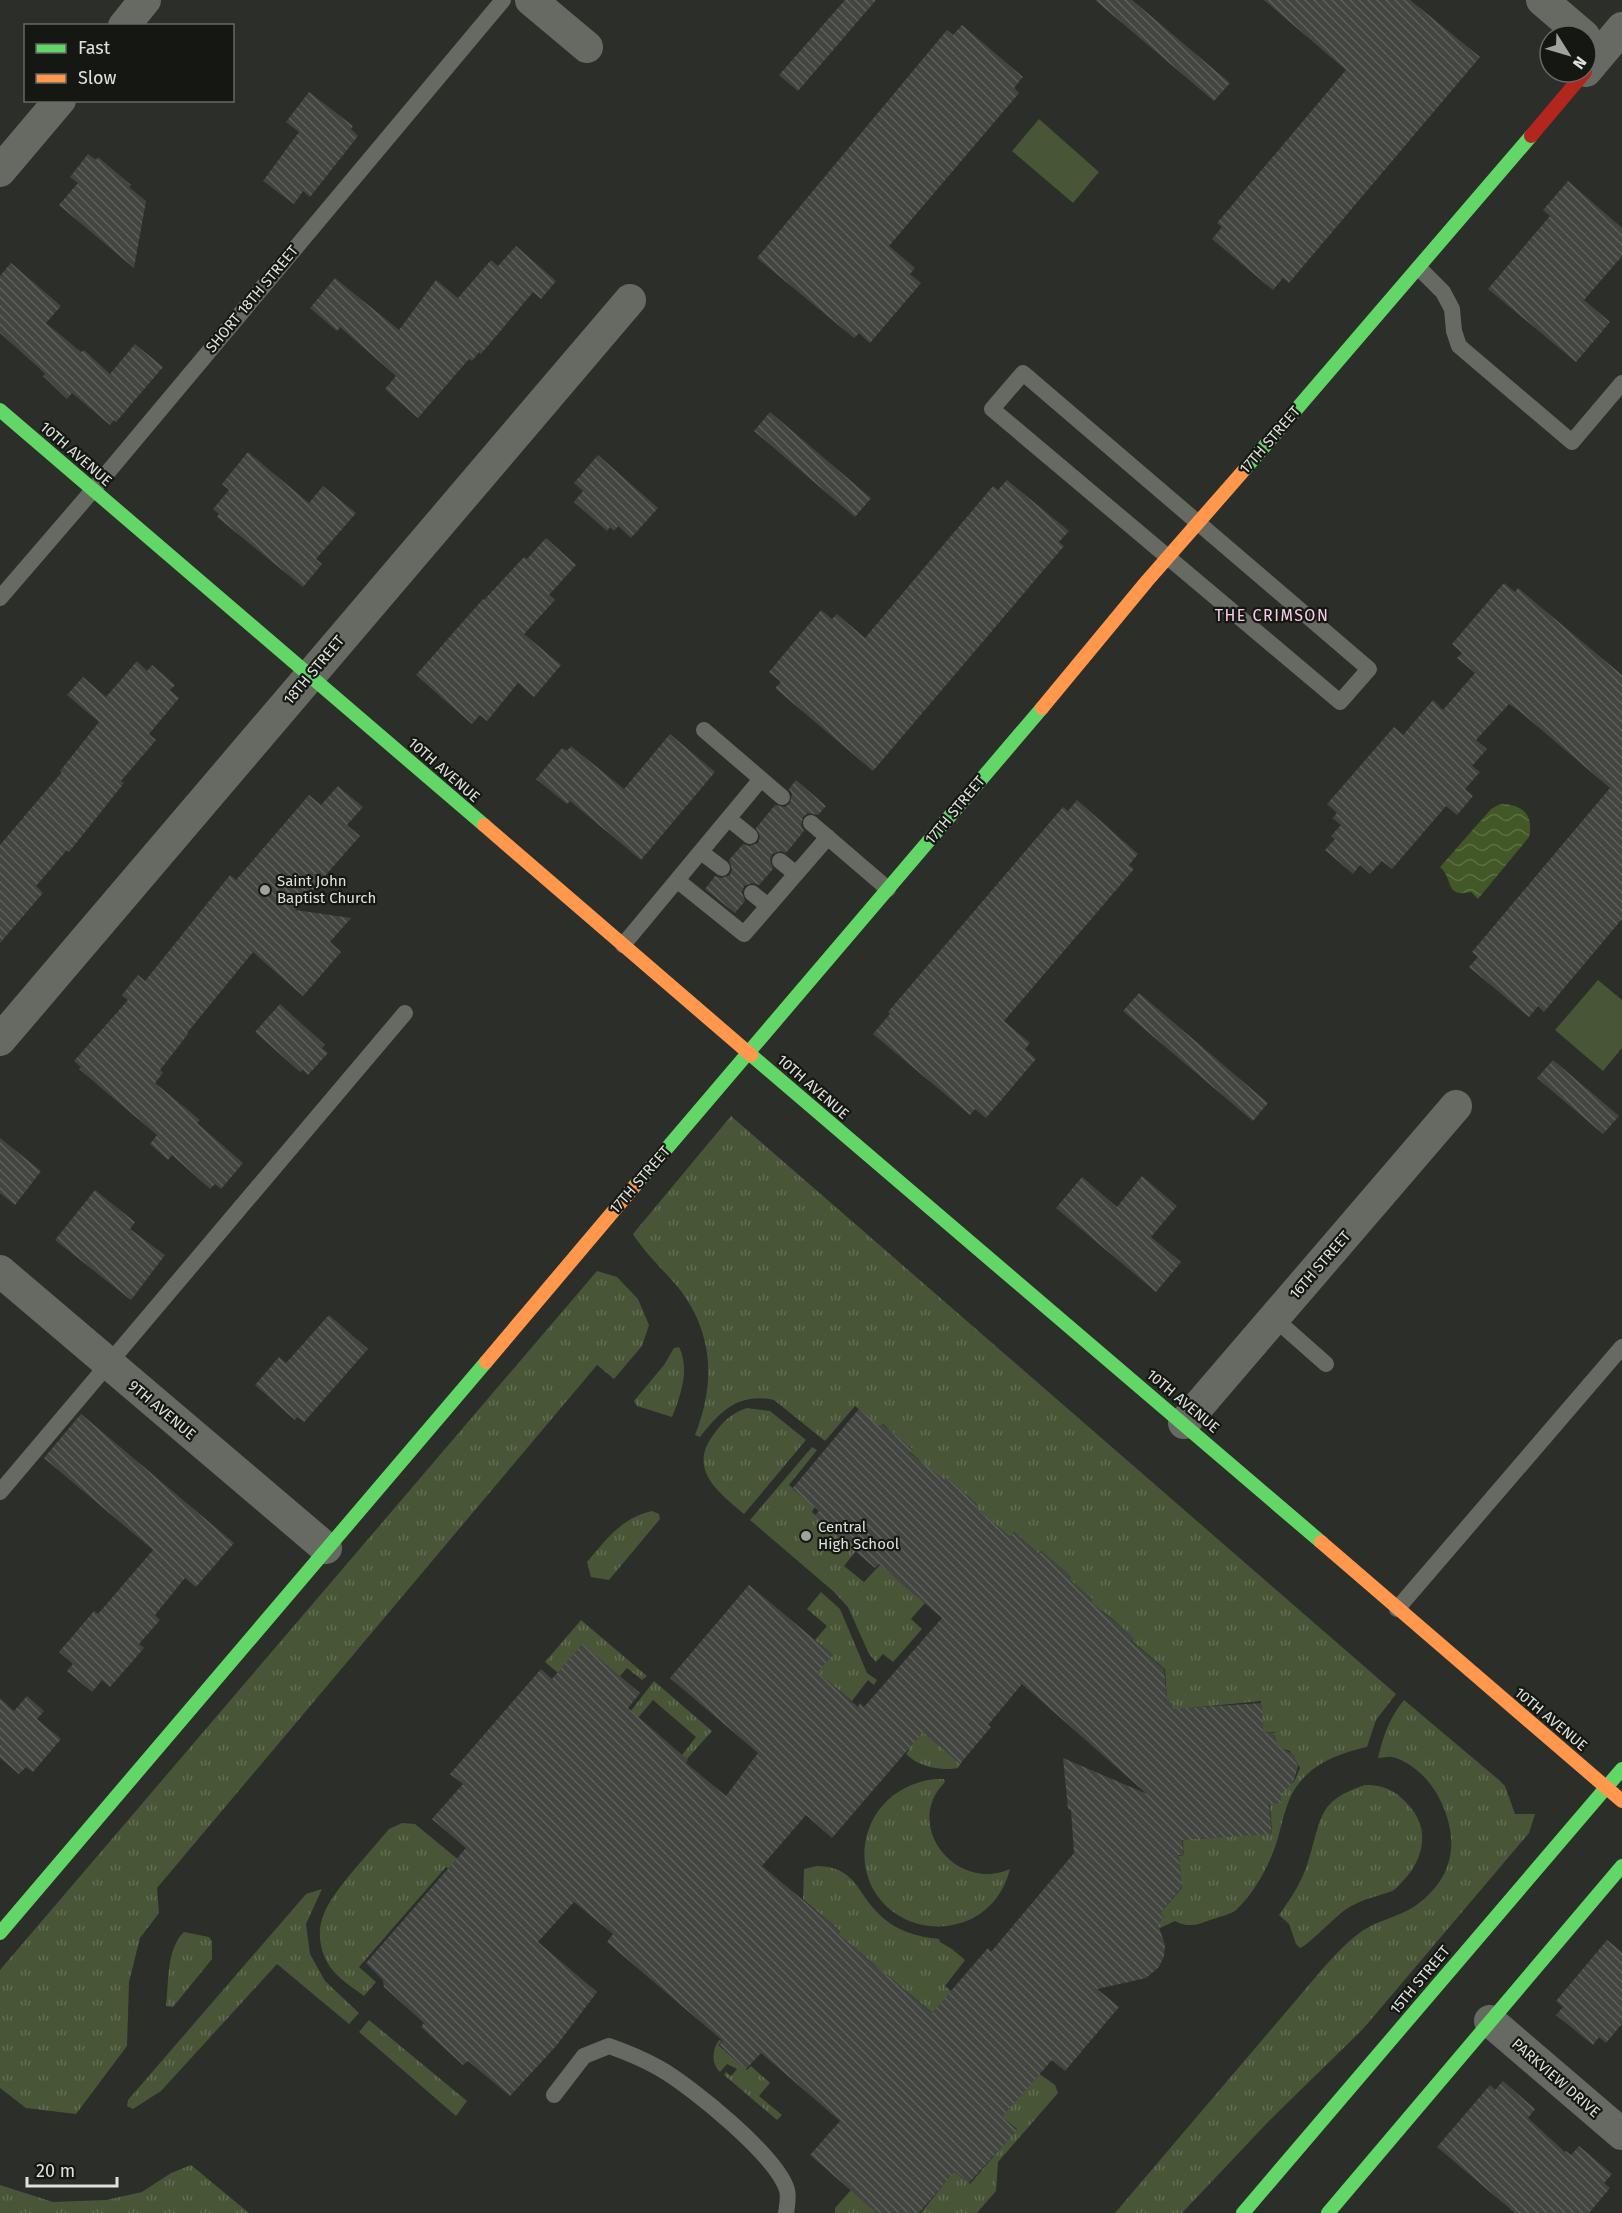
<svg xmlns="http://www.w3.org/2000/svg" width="1622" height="2213" font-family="'Fira Sans',sans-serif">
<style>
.grass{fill:url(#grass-tufts)}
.pitch{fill:#485637}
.water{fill:url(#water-waves)}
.building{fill:url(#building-back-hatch);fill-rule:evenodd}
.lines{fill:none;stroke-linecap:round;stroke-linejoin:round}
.lane{stroke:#666a62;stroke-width:16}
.street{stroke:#666a62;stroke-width:32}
.fast{stroke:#63d668;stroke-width:14}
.slow{stroke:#ff974d;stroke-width:14}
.jam{stroke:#b3261e;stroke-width:14}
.poi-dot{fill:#a0a39d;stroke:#151713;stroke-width:2}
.labels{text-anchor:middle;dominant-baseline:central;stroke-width:4.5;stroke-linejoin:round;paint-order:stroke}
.street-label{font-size:15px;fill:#dfe2dc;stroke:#151713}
.poi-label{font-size:15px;fill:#dfe2dc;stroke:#151713;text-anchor:start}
.neighbourhood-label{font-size:16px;letter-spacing:1.5px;fill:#f8cde9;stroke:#151713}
</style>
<defs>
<pattern id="grass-tufts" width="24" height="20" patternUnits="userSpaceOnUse" patternTransform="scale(1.5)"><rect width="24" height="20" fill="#485637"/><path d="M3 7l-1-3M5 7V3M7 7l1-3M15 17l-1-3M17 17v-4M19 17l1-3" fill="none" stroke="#626e53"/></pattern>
<pattern id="water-waves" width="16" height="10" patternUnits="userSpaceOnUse" patternTransform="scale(1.5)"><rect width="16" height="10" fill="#425826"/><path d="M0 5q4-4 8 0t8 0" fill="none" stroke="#5d7045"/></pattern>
<pattern id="building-back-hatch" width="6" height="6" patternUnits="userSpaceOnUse" patternTransform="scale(1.5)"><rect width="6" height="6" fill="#424540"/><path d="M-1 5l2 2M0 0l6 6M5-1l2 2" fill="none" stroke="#5d605b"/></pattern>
</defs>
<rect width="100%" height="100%" fill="#2b2e29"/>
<path class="grass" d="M 731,1116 L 1396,1694 L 1376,1720 L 1367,1747 C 1341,1753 1317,1761 1299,1783 C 1287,1798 1284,1816 1279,1834 C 1273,1859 1255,1893 1236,1910 C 1230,1915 1218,1917 1210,1920 C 1197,1925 1188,1928 1175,1921 L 1160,1928 L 1157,1925 L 1164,1917 L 1160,1913 L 1182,1888 L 1179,1856 L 1184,1855 L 1181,1816 L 1200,1839 L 1272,1832 L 1270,1804 L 1280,1790 L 1294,1782 L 1300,1768 L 1290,1751 L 1276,1747 L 1275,1732 L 1263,1733 L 1261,1701 L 1190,1708 L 1174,1739 L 1171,1701 L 1167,1701 L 1165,1669 L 1132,1641 L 1134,1638 L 1104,1612 L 1089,1605 L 1092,1599 L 1069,1579 L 1071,1577 L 1041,1551 L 1039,1554 L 1014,1532 L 1010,1537 L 975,1507 L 977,1504 L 947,1478 L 944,1481 L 910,1452 L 912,1449 L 883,1424 L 879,1427 L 855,1406 L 825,1441 L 774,1400 C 739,1392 720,1411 700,1437 L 695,1435 C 715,1384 714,1336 681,1291 C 665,1271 646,1255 633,1234 Z
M 597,1271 L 617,1277 L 638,1299 L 649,1325 L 642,1346 L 614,1379 L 597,1365 L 157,1888 L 159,1913 L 140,1938 L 129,1982 L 127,2046 L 76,2114 L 26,2108 L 0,2088 L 0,1970 Z
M 679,1347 C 690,1369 681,1395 672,1417 L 637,1406 L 634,1401 L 664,1365 L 674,1348 Z
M 747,1408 L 770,1411 L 806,1440 L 744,1514 C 718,1492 687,1469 714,1434 C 723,1421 732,1413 747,1408 Z
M 812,1447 L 817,1450 L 789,1485 L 815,1506 L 812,1512 L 856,1551 L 844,1566 L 864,1582 L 880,1565 L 925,1603 L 911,1619 L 922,1629 L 893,1662 L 883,1654 L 876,1662 L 869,1654 L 848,1607 L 833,1591 L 750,1520 Z
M 652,1511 L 659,1514 L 660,1519 L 609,1580 L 591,1577 L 587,1562 C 607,1539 621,1518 652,1511 Z
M 821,1592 L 840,1609 L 867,1673 L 877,1680 L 874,1685 L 868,1680 L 852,1701 L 817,1672 L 832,1654 L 815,1640 L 827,1626 L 807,1609 Z
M 581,1620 L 647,1676 L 642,1680 L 627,1668 L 620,1676 L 558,1673 L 545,1662 Z
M 654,1681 L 712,1731 L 687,1759 L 682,1755 L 696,1737 L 653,1700 L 637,1719 L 630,1712 Z
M 1404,1700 L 1499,1780 L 1505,1786 L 1515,1814 L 1535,1814 L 1529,1833 L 1363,2029 L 1268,2122 L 1182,2213 L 1115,2213 L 1325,1966 C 1336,1954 1348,1941 1362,1931 C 1378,1920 1401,1916 1415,1906 C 1457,1876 1460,1836 1437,1794 C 1428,1778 1410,1761 1392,1757 C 1388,1756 1382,1758 1378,1758 C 1384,1734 1389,1719 1404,1700 Z
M 921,1730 L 961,1763 L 958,1768 C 940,1771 919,1767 906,1754 L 909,1750 L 905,1746 Z
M 935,1779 L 944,1779 L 945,1782 C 902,1825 956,1893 1010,1869 C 1005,1890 992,1908 973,1918 C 955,1927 934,1929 915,1923 C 839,1897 851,1789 935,1779 Z
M 1365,1785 C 1386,1785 1398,1792 1411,1808 C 1431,1832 1422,1862 1402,1882 C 1399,1885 1396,1889 1392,1891 C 1374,1898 1363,1898 1345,1910 C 1335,1917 1306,1947 1300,1948 L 1296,1944 L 1289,1924 L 1279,1915 C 1291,1898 1302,1882 1308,1862 C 1322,1819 1316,1801 1365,1785 Z
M 402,1823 L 415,1824 L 477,1875 L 467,1882 L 446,1867 L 359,1967 L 376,1982 L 364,1996 C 352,1987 334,1976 327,1962 C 308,1925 330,1899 353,1871 C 365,1857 377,1843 389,1829 Z
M 817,1866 C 857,1867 856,1893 880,1915 C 896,1931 918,1937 939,1939 L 940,1942 L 952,1949 L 965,1960 L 945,1986 L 977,2013 L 959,2035 L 838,1934 L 840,1931 L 803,1899 L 804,1869 Z
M 322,1889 L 306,1924 L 310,1954 L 325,1981 L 359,2013 L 349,2024 L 277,1964 L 161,2091 L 133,2109 L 127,2106 L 128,2100 L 306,1894 Z
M 184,1932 L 209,1937 L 212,1941 L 212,1959 L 173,2007 L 166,2006 C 169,1983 166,1949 184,1932 Z
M 369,2020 L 467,2101 L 456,2116 L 359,2032 Z
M 719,2040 L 722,2041 L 718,2045 L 747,2070 L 751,2066 L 770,2083 L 759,2096 L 782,2115 L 777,2120 L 724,2075 L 726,2072 L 731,2076 L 737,2069 L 727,2064 L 720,2072 C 711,2063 712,2050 719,2040 Z
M 1034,2070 L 1055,2085 L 1058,2093 L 998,2162 L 996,2191 L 977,2213 L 921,2213 L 954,2171 L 970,2184 L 1017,2129 L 1002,2117 Z
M 191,2165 L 249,2213 L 0,2213 L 0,2185 L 53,2202 L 106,2200 L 142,2192 L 171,2173 Z
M 851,2190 L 877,2213 L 835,2213 L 835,2208 Z"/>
<path class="pitch" d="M 1039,119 L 1099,172 L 1073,203 L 1012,151 Z
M 1598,980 L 1622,1000 L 1622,1048 L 1603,1071 L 1555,1030 Z"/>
<path class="water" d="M 1500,804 C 1523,804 1534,815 1529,837 L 1478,899 L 1471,892 C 1444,898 1454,879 1440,867 L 1491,809 Z"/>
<path class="building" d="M 845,0 L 876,0 L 798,91 L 779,75 Z
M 1095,0 L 1132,0 L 1230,83 L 1214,101 Z
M 1264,0 L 1410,0 L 1480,57 L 1289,283 L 1283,278 L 1273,290 L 1212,239 L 1222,227 L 1217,223 L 1346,70 Z
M 962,25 L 1023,77 L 1014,88 L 1019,93 L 889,246 L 915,268 L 910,274 L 921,283 L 870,343 L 859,333 L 854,338 L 757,258 L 947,30 L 953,35 Z
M 309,92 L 353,126 L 351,129 L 358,136 L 310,197 L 303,191 L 294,204 L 263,181 L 299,132 L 286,122 Z
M 88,154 L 96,160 L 98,157 L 131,185 L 129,187 L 146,201 L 134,268 L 59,205 L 78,183 L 70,177 Z
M 1568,181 L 1622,228 L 1622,256 L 1584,300 L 1610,322 L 1576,362 L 1488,289 L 1550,216 L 1543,210 Z
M 516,246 L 556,281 L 541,299 L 533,292 L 481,354 L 479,352 L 472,361 L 469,359 L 418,418 L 385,389 L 396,376 L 340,327 L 337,331 L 310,308 L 335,278 L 399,330 L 436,280 L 458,298 L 491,260 L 498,266 Z
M 11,263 L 61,306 L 46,323 L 81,352 L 84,350 L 110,374 L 135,344 L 163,367 L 116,422 L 114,420 L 110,425 L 72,393 L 67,399 L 43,376 L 45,374 L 39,368 L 0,333 L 0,276 Z
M 770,412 L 871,498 L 855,517 L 754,431 Z
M 248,452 L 309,503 L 323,486 L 356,513 L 316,559 L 322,564 L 303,587 L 217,517 L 219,514 L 213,509 L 229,490 L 222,484 Z
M 598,455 L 658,508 L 631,538 L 618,526 L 614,531 L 610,527 L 607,531 L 574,502 L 583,491 L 574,483 Z
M 1007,480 L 1069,531 L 1059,542 L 1064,546 L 873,771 L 775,688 L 781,682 L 769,672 L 821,610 L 832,619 L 837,614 L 865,638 L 993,486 L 998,490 Z
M 546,538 L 576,565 L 549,595 L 555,600 L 524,634 L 561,665 L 534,697 L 518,683 L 487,721 L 480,715 L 472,724 L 416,675 L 483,599 L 484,600 L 524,557 L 527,559 Z
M 1504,583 L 1515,592 L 1518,588 L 1622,675 L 1622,919 L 1544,1012 L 1538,1006 L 1529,1017 L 1469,967 L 1478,957 L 1472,952 L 1610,788 L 1518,710 L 1509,704 L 1476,740 L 1487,749 L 1472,766 L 1480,772 L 1465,789 L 1473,796 L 1457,815 L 1446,806 L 1392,869 L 1382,861 L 1370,874 L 1360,865 L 1353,874 L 1325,850 L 1335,839 L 1331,836 L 1341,825 L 1332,818 L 1337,813 L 1327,804 L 1394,727 L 1403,735 L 1433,700 L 1443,710 L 1475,673 L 1457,658 L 1462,653 L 1452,644 Z
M 137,661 L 147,671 L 152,665 L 175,685 L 170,690 L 179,698 L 149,734 L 156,740 L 121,781 L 124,783 L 69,852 L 67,850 L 36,886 L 43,893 L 0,943 L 0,845 L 62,772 L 60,771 L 99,722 L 67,695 L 83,677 L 106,697 Z
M 670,734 L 715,772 L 641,860 L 570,801 L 567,804 L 536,779 L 562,748 L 567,751 L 571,746 L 624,789 Z
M 796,780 L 826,806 L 818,815 L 808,813 L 803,817 L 801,826 L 804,831 L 786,853 L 781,851 L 772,854 L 770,860 L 773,869 L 759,885 L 753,883 L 744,886 L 742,892 L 745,901 L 735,913 L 705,889 L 715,876 L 721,878 L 730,875 L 732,869 L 729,860 L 743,844 L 749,846 L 758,843 L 760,837 L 756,828 L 775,805 L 785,807 L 790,803 L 792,794 L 789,789 Z
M 338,786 L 363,807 L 347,825 L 360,836 L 295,910 L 351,918 L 330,942 L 341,952 L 303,996 L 253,952 L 187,1033 L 188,1034 L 160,1070 L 163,1073 L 155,1083 L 200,1120 L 197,1123 L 243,1163 L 221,1189 L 215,1184 L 210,1189 L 172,1155 L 168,1160 L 150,1144 L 157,1135 L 79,1069 L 81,1067 L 74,1061 L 128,1000 L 122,995 L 138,975 L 145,981 L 230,875 L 236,880 L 309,795 L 321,805 Z
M 1077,800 L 1138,854 L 1129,865 L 1134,869 L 1004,1021 L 1030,1043 L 1025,1049 L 1036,1059 L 986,1118 L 975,1109 L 970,1115 L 873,1034 L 890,1014 L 888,1012 L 1063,807 L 1068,811 Z
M 1139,993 L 1268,1103 L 1253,1121 L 1123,1011 Z
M 280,1004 L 325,1045 L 322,1048 L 328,1053 L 308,1075 L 303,1070 L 300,1072 L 255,1032 Z
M 1553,1060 L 1619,1116 L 1603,1134 L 1537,1078 Z
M 0,1138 L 41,1171 L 15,1205 L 0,1193 Z
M 1142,1176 L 1177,1206 L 1151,1237 L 1181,1262 L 1156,1292 L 1056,1208 L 1082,1177 L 1117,1207 Z
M 95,1190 L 135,1222 L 130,1229 L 165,1255 L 131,1300 L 55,1240 Z
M 329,1315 L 368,1349 L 304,1422 L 297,1417 L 295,1420 L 255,1385 L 279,1357 L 286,1363 Z
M 859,1409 L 880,1427 L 882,1424 L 913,1449 L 910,1453 L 945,1480 L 947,1478 L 977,1504 L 975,1507 L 1010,1537 L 1014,1532 L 1039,1554 L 1042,1551 L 1071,1576 L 1069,1579 L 1093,1600 L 1091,1602 L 1134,1638 L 1131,1641 L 1164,1669 L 1167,1701 L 1171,1701 L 1172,1709 L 1262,1703 L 1263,1733 L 1275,1733 L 1276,1745 L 1294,1755 L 1298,1767 L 1293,1783 L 1281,1794 L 1281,1803 L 1269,1804 L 1272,1834 L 1182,1840 L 1184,1855 L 1179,1855 L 1182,1887 L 1160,1913 L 1164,1917 L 1158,1924 L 1165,1945 L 1164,1956 L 1159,1967 L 1146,1978 L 1097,1989 L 1119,2007 L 1065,2071 L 1052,2060 L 1002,2117 L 1017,2130 L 969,2183 L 955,2171 L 919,2213 L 877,2213 L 810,2155 L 840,2121 L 761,2053 L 746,2069 L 719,2045 L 723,2041 L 607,1942 L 613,1934 L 574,1902 L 538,1942 L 597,1992 L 557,2045 L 510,2096 L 468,2061 L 463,2065 L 421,2027 L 424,2023 L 384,1987 L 383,1980 L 366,1963 L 466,1848 L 432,1819 L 463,1784 L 450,1774 L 541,1669 L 552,1679 L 582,1644 L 640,1693 L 628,1708 L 688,1760 L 686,1763 L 726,1796 L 758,1753 L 670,1678 L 749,1585 L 833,1655 L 817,1672 L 858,1707 L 860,1703 L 864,1707 L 942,1618 L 879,1564 L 875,1568 L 814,1516 L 819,1511 L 792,1489 ZM 1022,1684 L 1147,1794 L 1063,1758 L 1068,1809 L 1071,1810 L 1074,1853 L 991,1952 L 988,1948 L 932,2013 L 838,1934 L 840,1931 L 762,1866 L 806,1815 L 832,1838 L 923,1732 L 960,1764 L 991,1727 L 988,1725 Z
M 81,1414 L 234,1543 L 196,1587 L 185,1578 L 155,1615 L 160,1620 L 139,1644 L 144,1648 L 110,1687 L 102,1680 L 92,1692 L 67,1671 L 73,1664 L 59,1652 L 94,1611 L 98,1614 L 153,1550 L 44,1458 Z
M 27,1696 L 44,1711 L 37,1719 L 61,1739 L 33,1772 L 26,1767 L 19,1774 L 0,1758 L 0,1698 L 14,1711 Z
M 1607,1940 L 1622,1952 L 1622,2024 L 1606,2043 L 1599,2037 L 1593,2045 L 1556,2015 L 1563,2007 L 1556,2001 Z
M 1503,2081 L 1535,2109 L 1528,2118 L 1565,2152 L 1566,2151 L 1571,2155 L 1579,2146 L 1612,2174 L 1604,2183 L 1610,2188 L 1589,2213 L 1515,2213 L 1437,2147 L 1490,2085 L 1495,2090 Z"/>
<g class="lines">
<path class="lane" d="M 1419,268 L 1443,292 L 1452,309 L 1454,331 L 1459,346 L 1572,442 L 1622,383
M 1023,373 L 1369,669 L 1340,702 L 992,409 Z
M 0,598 L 93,490 L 503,0
M 704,730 L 782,797
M 729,819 L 750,836
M 811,823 L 888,889
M 701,852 L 722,868
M 780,861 L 796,874
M 678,881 L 744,934 L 828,837
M 752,893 L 768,906
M 623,945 L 761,779
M 1274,1318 L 1326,1364
M 0,1492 L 405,1013
M 1397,1609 L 1622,1347
M 554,2095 L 584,2056 L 609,2046 C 626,2052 643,2059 659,2068 C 691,2086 777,2156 787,2190 C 789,2197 787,2206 786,2213"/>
<path class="street" d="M 531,0 L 587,47
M 1542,0 L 1584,36
M 124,26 L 145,0
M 1586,71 L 1622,28
M 0,171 L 60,100
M 0,1040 L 630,300
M 0,1271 L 326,1548
M 1184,1423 L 1456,1106
M 1490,2021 L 1622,2134"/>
<path class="fast" d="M 0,410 L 484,825
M 1245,469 L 1531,136
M 751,1055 L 1321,1542
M 633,1188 L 1042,708
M 0,1933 L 486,1362
M 1243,2213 L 1622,1769
M 1328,2213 L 1622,1866"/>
<path class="slow" d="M 1042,708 L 1147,581 L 1245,469
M 484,825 L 751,1055
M 486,1362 L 633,1188
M 1321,1542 L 1622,1801"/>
<path class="jam" d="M 1531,136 L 1585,72"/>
</g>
<g class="poi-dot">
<circle cx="265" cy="890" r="6"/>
<circle cx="806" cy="1536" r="6"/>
</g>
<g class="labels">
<g class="street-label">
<text transform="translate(252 299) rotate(-50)">SHORT 18TH STREET</text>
<text transform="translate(1270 440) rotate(-49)">17TH STREET</text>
<text transform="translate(76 454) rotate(41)">10TH AVENUE</text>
<text transform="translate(314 670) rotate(-50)">18TH STREET</text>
<text transform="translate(444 770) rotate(41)">10TH AVENUE</text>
<text transform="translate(955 810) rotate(-50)">17TH STREET</text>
<text transform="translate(813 1087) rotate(41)">10TH AVENUE</text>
<text transform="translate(640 1180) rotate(-49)">17TH STREET</text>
<text transform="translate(1320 1265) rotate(-49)">16TH STREET</text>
<text transform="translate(1183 1401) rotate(40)">10TH AVENUE</text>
<text transform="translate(162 1410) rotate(40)">9TH AVENUE</text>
<text transform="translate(1551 1719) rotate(40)">10TH AVENUE</text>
<text transform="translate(1420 1980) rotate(-50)">15TH STREET</text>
<text transform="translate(1556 2078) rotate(41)">PARKVIEW DRIVE</text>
</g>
<g class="poi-label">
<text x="277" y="881">Saint John<tspan x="277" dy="17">Baptist Church</tspan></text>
<text x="818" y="1527">Central<tspan x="818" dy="17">High School</tspan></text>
</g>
<g class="neighbourhood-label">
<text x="1272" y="615">THE CRIMSON</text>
</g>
</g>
<rect x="24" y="24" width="210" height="78" fill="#151713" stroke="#666863" stroke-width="1.5"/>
<rect x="36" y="44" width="30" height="9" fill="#63d668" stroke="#666863" stroke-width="1.5"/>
<text x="78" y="54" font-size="18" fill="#dfe2dc">Fast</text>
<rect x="36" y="74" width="30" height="9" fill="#ff974d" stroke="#666863" stroke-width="1.5"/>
<text x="78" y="84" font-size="18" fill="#dfe2dc">Slow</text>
<g transform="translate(1568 54) rotate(127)"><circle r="28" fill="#151713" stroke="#666863" stroke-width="1.5"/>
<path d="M0-4.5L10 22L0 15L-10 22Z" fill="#a0a39d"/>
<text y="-9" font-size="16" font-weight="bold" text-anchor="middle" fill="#dfe2dc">N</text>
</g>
<path d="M27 2177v9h90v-9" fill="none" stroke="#dfe2dc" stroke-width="3"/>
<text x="36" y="2177" font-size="18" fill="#dfe2dc" stroke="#151713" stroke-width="4.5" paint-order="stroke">20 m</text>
</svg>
